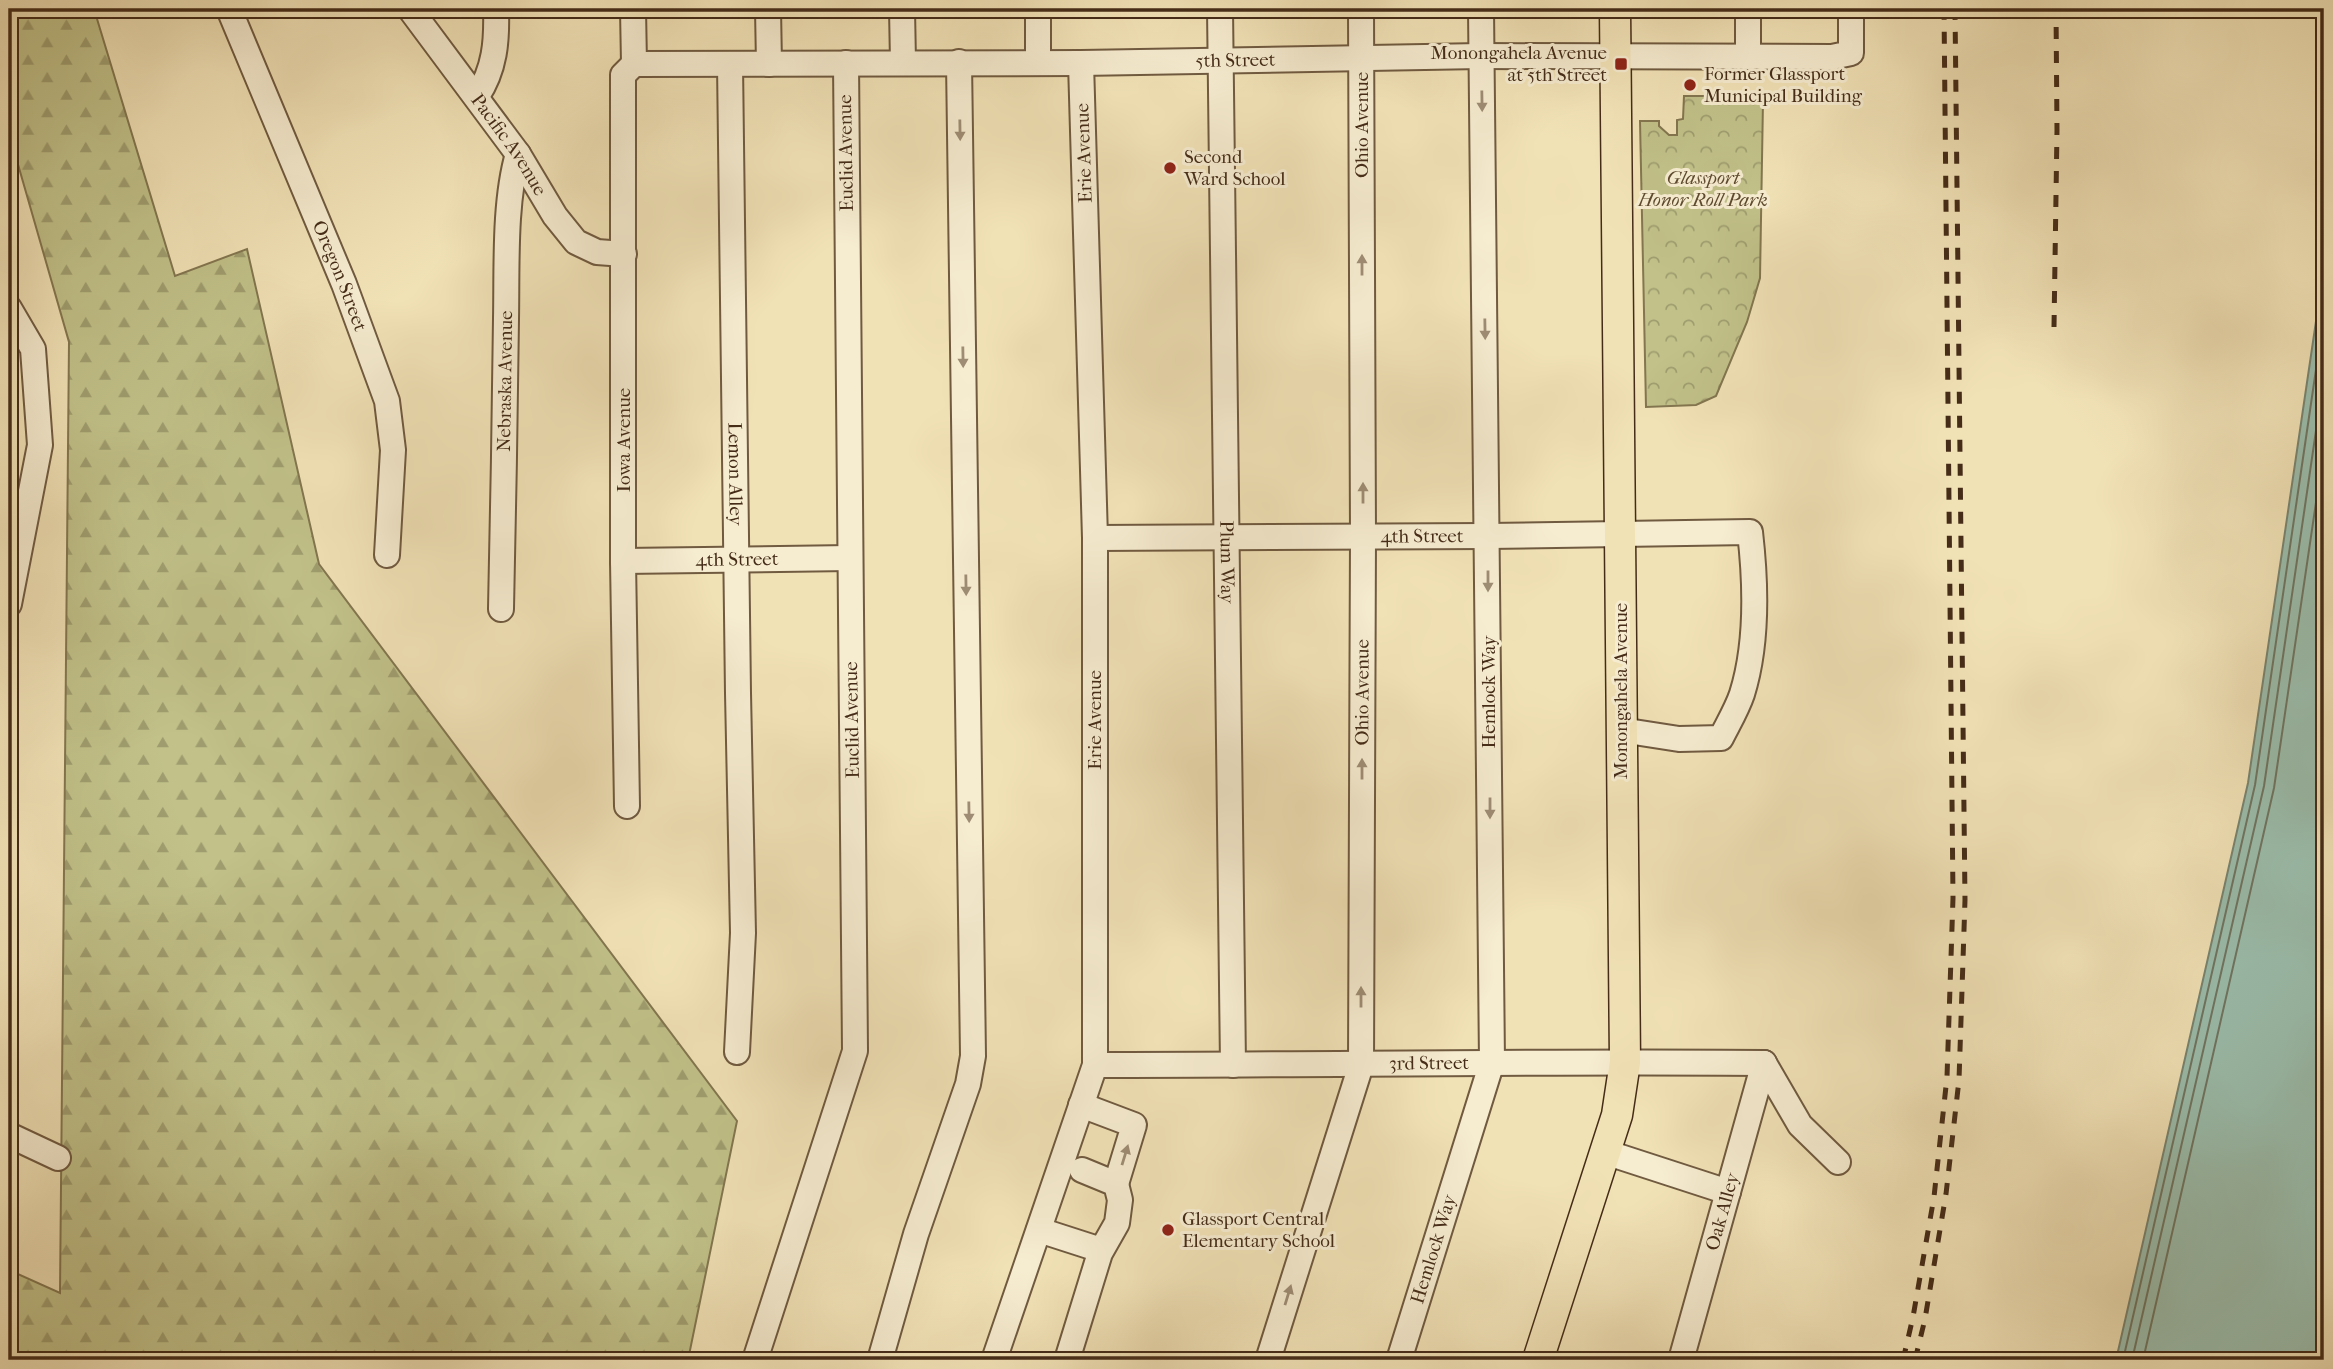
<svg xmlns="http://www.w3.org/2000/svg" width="2333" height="1369" font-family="'IM FELL French Canon',serif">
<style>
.forest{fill:url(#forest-firs);stroke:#837650;stroke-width:2}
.park{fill:url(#park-crowns);stroke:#837650;stroke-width:2}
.water{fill:#9bbead;stroke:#798471;stroke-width:2}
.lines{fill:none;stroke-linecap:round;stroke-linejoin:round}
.shore{stroke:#707562;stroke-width:2}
.minor-casing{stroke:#705a40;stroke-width:28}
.major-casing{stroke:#452c18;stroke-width:33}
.minor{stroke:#f6ecd0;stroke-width:24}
.major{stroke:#f1e2b6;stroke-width:30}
.rail{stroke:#452c18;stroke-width:5;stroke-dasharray:12 12;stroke-linecap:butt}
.oneway{fill:#9e8c74}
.poi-dot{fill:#8f2418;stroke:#f6ecd0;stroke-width:2.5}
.labels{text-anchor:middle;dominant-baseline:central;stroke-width:6;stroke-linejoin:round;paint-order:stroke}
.poi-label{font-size:19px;fill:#452c18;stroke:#f6ecd0;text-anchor:start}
.street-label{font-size:19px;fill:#452c18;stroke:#f6ecd0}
.park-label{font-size:19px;font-style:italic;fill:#5e4a2f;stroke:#f6ecd0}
</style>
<defs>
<pattern id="forest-firs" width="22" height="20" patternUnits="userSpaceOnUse" patternTransform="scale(1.75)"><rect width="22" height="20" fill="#c1c189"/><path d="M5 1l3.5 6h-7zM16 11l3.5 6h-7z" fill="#9f9d6f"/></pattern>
<pattern id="park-crowns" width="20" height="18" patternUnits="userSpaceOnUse" patternTransform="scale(1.75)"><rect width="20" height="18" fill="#c1c189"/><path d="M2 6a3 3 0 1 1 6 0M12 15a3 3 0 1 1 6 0" fill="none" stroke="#9f9d6f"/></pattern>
</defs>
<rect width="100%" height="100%" fill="#f1e2b6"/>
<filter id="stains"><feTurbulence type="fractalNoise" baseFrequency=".00286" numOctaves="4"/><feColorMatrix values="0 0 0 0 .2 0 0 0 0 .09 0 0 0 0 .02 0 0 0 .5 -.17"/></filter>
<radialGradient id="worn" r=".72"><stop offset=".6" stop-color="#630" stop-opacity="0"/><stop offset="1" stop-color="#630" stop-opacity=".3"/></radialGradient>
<path class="forest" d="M 9,9 L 94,9 L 175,276 L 247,249 L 319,564 L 737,1121 L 688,1360 L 9,1360 L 9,1270 L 60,1293 L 69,342 L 9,133 Z"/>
<path class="park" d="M 1684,96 L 1737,96 L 1763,101 L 1760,278 L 1747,322 L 1716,396 L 1696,405 L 1646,407 L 1640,121 L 1659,121 L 1659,126 L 1669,135 L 1677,135 L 1677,120 L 1683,119 Z"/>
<path class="water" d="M 2324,267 L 2324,1360 L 2116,1360 L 2248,783 Z"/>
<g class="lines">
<path class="shore" d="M 2123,1360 L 2255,785 L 2324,315
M 2132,1360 L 2264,786 L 2324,376
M 2143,1360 L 2274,788 L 2324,448"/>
<defs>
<g id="minor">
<path id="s1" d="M 229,9 L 344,284 L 387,401 L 393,450 L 387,555"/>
<path id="s2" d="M 410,9 L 518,154 L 555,216 L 576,242 L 597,252 L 624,254"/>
<path d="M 633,9 L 634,64"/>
<path d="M 768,9 L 769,64"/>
<path d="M 902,9 L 903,62"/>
<path d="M 1038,9 L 1038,62"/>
<path id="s3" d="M 1220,9 L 1233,1065"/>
<path d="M 1748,57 L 1748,9"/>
<path id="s4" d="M 730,64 L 738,693 L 743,933 L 737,1052"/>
<path d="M 477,96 C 495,69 497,41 496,9"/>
<path d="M 9,308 L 33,349 L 40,445 L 9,604"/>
<path id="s5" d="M 1095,538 L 1488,536 L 1750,532 C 1756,584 1758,643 1742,694 C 1737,709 1728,724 1721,738 L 1679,739 L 1621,730"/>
<path id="s6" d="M 623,561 L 850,558"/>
<path id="s7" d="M 501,609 C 503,512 505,416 506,319 C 507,268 504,202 518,154"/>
<path id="s8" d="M 627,806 L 623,561 L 623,75 L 634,64 L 1081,63 L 1481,56 L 1832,57 L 1851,53 L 1851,9"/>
<path d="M 1764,1063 L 1800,1125 L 1838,1162"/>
<path id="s9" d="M 1095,1065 C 1318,1065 1541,1061 1764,1063"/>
<path d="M 1081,1105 L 1134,1125 L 1116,1184"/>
<path d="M 9,1135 L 58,1158"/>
<path d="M 1605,1152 L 1728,1192"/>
<path d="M 1039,1230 L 1101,1250"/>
<path d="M 755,1360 L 855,1051 L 846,63"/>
<path d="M 880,1360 L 916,1234 L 968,1084 L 973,1056 L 959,62"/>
<path d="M 994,1360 L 1095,1065 L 1095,538 L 1081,63"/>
<path d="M 1067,1360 L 1100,1253 L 1117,1223 L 1120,1200 L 1116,1184 L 1082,1170"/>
<path id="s10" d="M 1268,1360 L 1361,1065 L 1363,537 L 1361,9"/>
<path id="s11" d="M 1399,1360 L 1492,1062 L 1481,9"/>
<path id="s12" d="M 1681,1360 L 1764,1063"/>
</g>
<path id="major" d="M 1538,1360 L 1617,1115 L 1625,1062 L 1615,9"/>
</defs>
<use href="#minor" class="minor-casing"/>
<use href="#major" class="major-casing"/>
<use href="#minor" class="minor"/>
<use href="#major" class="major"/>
<path class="rail" d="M 2054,327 L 2057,130 L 2056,9
M 1903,1360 L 1913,1317 L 1934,1197 L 1947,1077 L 1953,898 L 1944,9
M 1915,1360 L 1925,1319 L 1946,1194 L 1959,1080 L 1965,900 L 1955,9"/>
</g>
<defs><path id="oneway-solid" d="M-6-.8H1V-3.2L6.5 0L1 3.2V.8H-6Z" transform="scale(1.75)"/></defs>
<g class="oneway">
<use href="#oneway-solid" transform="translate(1482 101) rotate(89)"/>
<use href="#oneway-solid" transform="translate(960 130) rotate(89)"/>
<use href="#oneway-solid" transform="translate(1362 265) rotate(-90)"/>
<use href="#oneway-solid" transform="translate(1485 329) rotate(89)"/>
<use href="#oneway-solid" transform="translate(963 357) rotate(89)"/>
<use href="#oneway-solid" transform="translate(1363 493) rotate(-90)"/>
<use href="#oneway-solid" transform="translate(1488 581) rotate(90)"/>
<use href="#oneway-solid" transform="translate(966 585) rotate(89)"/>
<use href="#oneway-solid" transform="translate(1362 769) rotate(-90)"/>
<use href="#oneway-solid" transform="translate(1490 808) rotate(90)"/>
<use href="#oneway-solid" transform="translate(969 812) rotate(89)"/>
<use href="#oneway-solid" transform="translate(1361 997) rotate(-90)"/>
<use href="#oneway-solid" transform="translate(1125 1155) rotate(-73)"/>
<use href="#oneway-solid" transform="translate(1288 1295) rotate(-73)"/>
</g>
<g class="poi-dot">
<rect x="1614" y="57" width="14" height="14" rx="3.5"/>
<circle cx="1690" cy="85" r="7"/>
<circle cx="1170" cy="168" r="7"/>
<circle cx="1168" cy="1230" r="7"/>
</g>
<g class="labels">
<g class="poi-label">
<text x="1607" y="53" text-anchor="end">Monongahela Avenue<tspan x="1607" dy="22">at 5th Street</tspan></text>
<text x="1704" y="74">Former Glassport<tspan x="1704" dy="22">Municipal Building</tspan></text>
<text x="1184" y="157">Second<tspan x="1184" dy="22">Ward School</tspan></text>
<text x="1182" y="1219">Glassport Central<tspan x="1182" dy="22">Elementary School</tspan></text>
</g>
<g class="street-label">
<text stroke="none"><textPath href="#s8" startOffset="1348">5th Street</textPath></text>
<text transform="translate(1362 125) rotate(-90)">Ohio Avenue</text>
<text stroke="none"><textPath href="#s2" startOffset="168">Pacific Avenue</textPath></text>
<text transform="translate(846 153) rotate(-91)">Euclid Avenue</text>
<text transform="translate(1084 153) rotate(-92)">Erie Avenue</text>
<text stroke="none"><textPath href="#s1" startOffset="289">Oregon Street</textPath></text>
<text stroke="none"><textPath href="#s7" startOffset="228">Nebraska Avenue</textPath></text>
<text transform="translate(624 440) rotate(-90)">Iowa Avenue</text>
<text stroke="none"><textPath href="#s4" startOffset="410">Lemon Alley</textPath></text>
<text stroke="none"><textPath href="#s5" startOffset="327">4th Street</textPath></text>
<text stroke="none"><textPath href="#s6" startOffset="114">4th Street</textPath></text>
<text stroke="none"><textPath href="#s3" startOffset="553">Plum Way</textPath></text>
<text transform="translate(1621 691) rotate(-90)">Monongahela Avenue</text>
<text stroke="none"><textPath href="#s10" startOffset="682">Ohio Avenue</textPath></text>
<text transform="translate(1489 692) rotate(-90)">Hemlock Way</text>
<text transform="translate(852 720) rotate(-91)">Euclid Avenue</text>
<text transform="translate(1095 720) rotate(-90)">Erie Avenue</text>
<text stroke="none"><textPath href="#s9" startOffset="334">3rd Street</textPath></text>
<text stroke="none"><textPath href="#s12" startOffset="154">Oak Alley</textPath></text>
<text stroke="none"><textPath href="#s11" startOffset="116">Hemlock Way</textPath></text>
</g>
<g class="park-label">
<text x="1703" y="178">Glassport<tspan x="1703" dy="22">Honor Roll Park</tspan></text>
</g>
</g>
<rect width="2333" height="1369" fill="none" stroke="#f1e2b6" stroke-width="35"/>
<rect x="10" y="10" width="2312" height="1348" fill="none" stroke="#452c18" stroke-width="3.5"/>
<rect x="18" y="18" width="2298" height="1334" fill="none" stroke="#452c18" stroke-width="2"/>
<rect width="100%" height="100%" filter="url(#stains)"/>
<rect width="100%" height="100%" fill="url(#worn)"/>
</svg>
